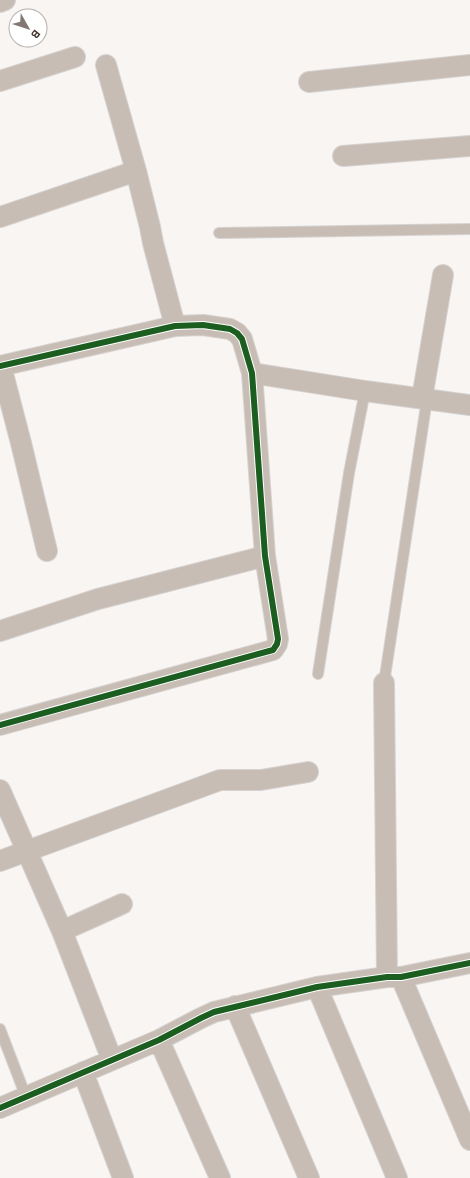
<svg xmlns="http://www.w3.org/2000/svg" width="470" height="1178" font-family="Overpass,sans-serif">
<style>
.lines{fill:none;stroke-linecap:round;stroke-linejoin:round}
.lane-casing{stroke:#d6d2d0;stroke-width:12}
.street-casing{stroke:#d6d2d0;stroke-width:22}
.lane{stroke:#c7bdb5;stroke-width:10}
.street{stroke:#c7bdb5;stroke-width:20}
.cycleway-casing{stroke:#fff;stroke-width:8}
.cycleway{stroke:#1b5e20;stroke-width:6}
</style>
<rect width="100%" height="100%" fill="#f8f5f3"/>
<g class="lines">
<defs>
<path id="lane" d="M 219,233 L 470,229
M 318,674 L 349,473 L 365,391
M 384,683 L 427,399
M 0,1029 L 26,1097"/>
<path id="street" d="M 0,2 L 5,0
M 106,65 L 136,171
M 0,81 L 75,57
M 309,82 L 470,65
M 343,156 L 470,146
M 0,217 L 136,171 L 150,227 L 153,243 L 175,326
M 0,366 L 175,326 L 203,325 L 230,329 L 237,333 L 242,339 L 252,373 L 265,556 L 278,639 L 277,644 L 273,650 L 0,725
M 1,366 L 21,443 L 47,551
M 252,373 L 365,391 L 470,405
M 422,398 L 443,275
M 0,631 L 98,599 L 265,556
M 384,683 L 387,977
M 0,790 L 62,931 L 112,1060
M 0,861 L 220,780 L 261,780 L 308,772
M 62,931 L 122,904
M 401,977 L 470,1140
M 317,987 L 397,1178
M 235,1006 L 309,1178
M 159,1040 L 220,1178
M 83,1072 L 123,1178
M 0,1108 L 159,1040 L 201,1018 L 214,1012 L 317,987 L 387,977 L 401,977 L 470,963"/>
</defs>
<use href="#lane" class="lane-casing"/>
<use href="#street" class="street-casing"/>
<use href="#lane" class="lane"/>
<use href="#street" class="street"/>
<defs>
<path id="cycleway" d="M 0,366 L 175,326 L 203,325 L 230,329 L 237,333 L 242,339 L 252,373 L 265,556 L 278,639 L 277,644 L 273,650 L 0,725
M 0,1108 L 159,1040 L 201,1018 L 214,1012 L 317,987 L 387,977 L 401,977 L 470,963"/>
</defs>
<use href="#cycleway" class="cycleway-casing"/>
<use href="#cycleway" class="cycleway"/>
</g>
<g transform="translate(28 28) rotate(129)"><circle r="19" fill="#ffffff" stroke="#b3adab"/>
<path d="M0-3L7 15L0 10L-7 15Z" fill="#827772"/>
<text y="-6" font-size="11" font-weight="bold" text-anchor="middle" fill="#42332d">B</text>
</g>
</svg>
